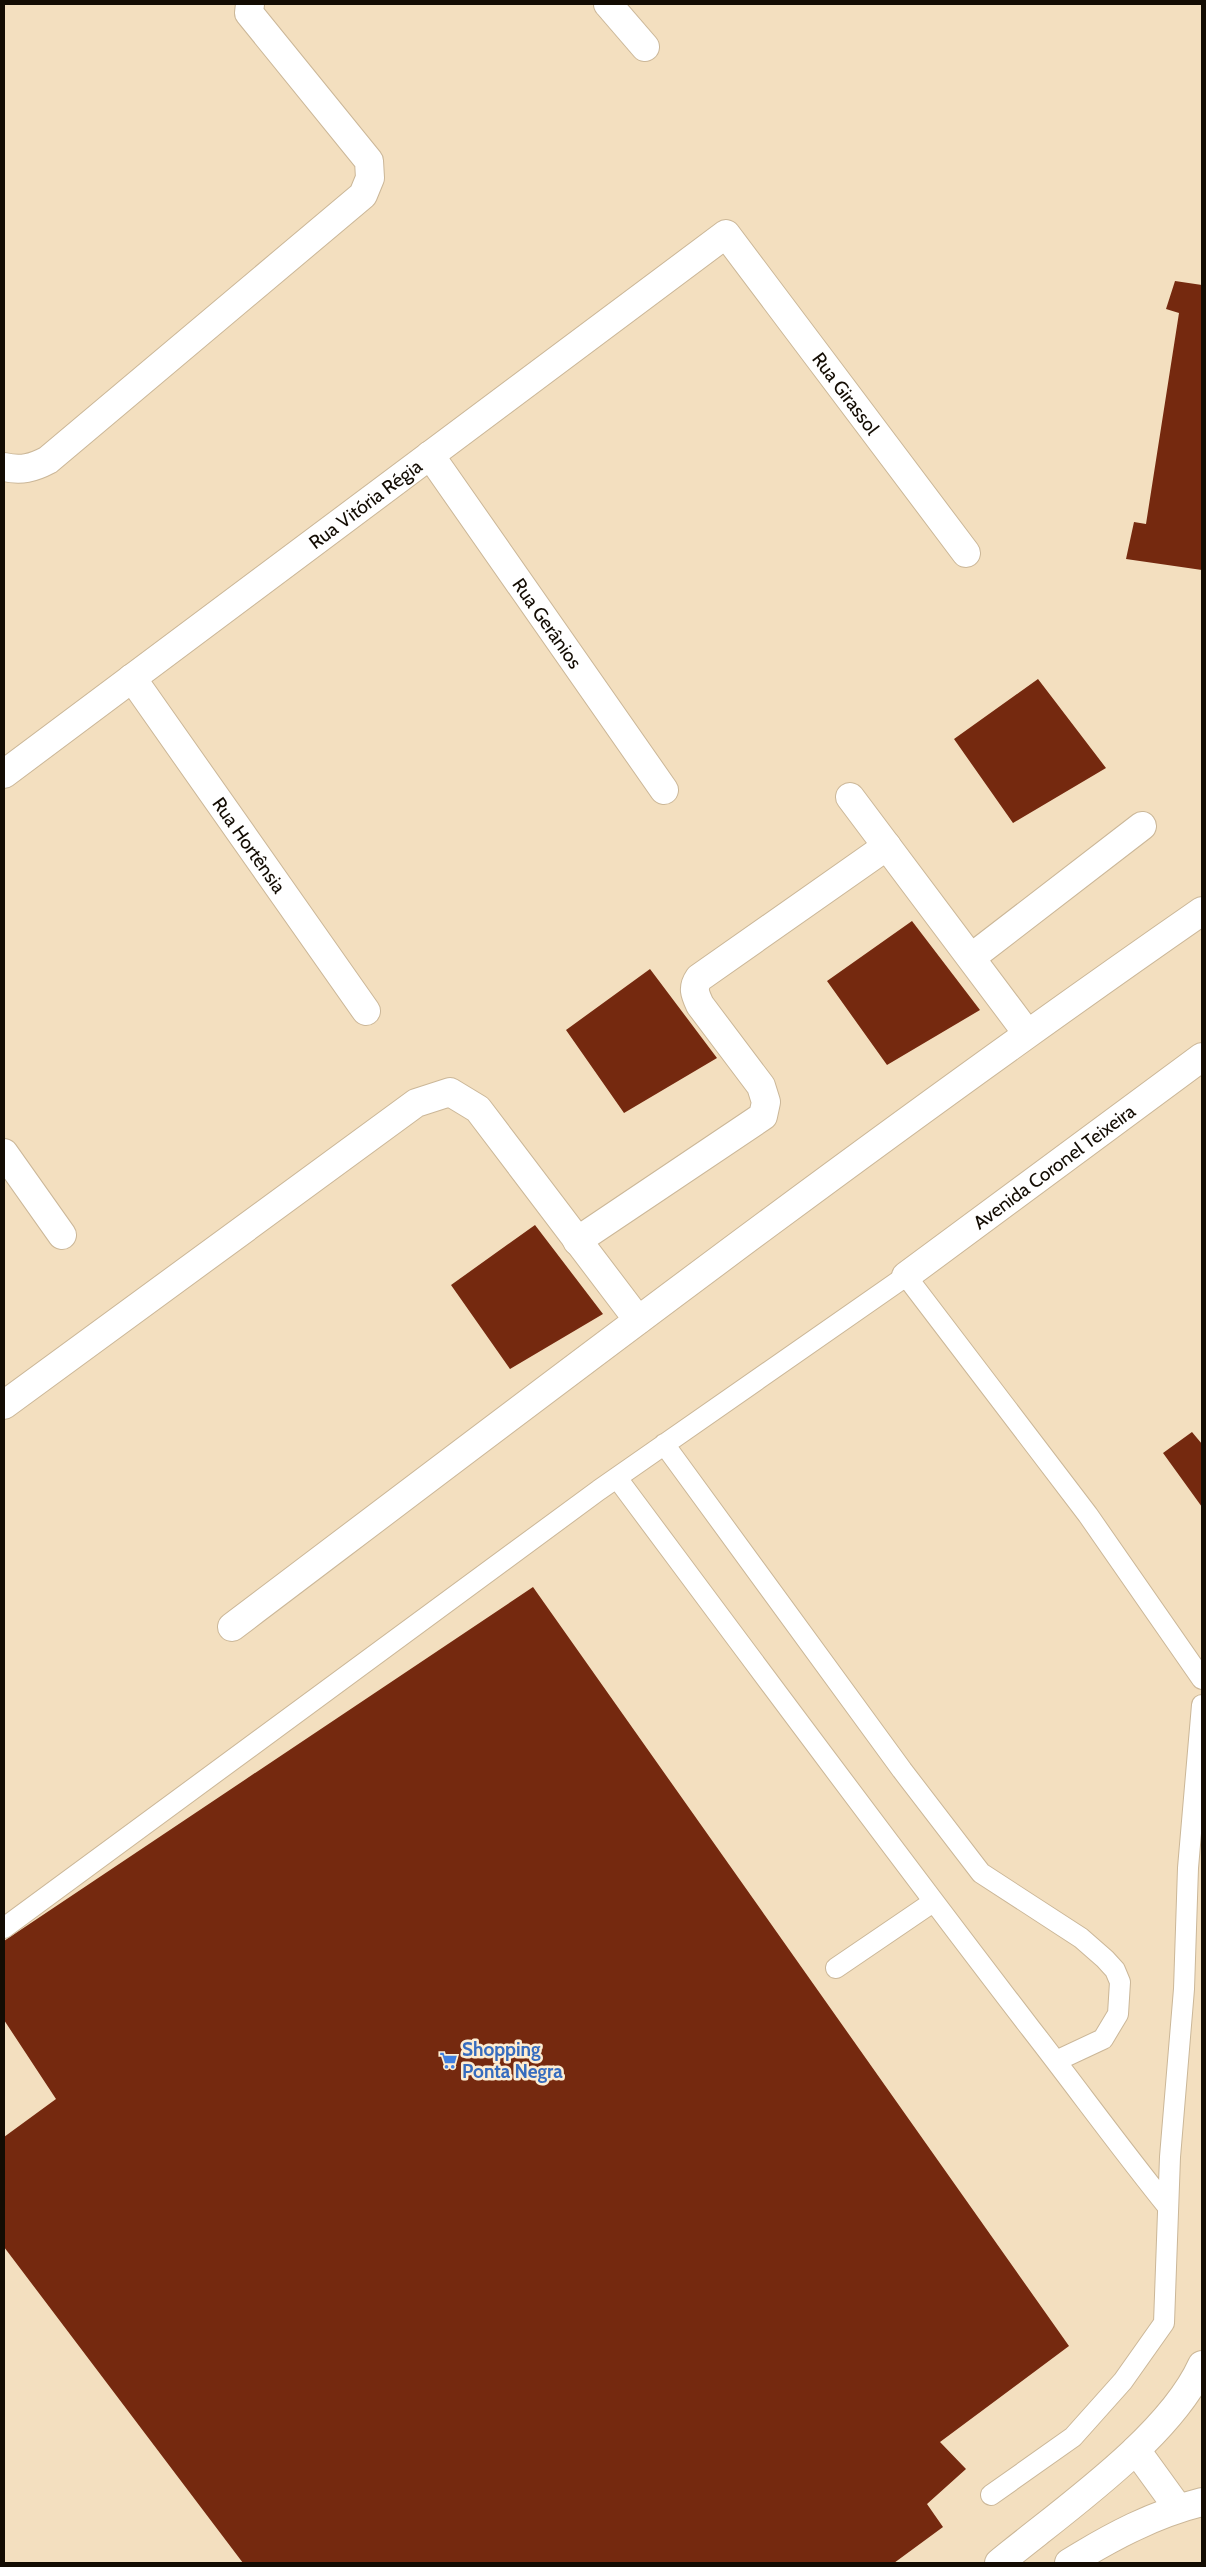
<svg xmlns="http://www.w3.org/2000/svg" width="1206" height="2567" font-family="Cabin,sans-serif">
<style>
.building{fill:#75290f}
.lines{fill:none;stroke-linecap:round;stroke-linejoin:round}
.service-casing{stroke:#cbb798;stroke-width:22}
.minor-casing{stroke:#cbb798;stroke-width:30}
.service{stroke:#fff;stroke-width:20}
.minor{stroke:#fff;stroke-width:28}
.labels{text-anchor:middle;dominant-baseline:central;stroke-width:5;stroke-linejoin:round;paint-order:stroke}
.street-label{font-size:19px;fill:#130c03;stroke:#fdedd3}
.shop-label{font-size:19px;font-weight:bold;fill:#366cbe;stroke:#fdedd3;text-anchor:start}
</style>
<rect width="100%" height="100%" fill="#f3dfbf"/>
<path class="building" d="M 1175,281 L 1202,285 L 1202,570 L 1126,559 L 1134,522 L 1146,524 L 1179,313 L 1166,309 Z
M 1038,679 L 1106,768 L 1013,823 L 954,739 Z
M 912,921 L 980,1010 L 887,1065 L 827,981 Z
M 650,969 L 717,1058 L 624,1113 L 566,1030 Z
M 535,1225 L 603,1314 L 510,1369 L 451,1285 Z
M 1192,1432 L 1202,1444 L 1202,1507 L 1163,1453 Z
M 533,1587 L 1069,2346 L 940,2442 L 966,2469 L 927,2504 L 943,2527 L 894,2563 L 243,2563 L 4,2247 L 4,2137 L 56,2099 L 4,2020 L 4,1941 Z"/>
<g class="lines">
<defs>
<path id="service" d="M 664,1444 L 902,1770 L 981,1873 L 1081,1938 L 1105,1959 L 1115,1970 L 1120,1982 L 1118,2014 L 1103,2039 L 1056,2061
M 617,1478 C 754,1662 891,1847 1031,2029 C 1077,2088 1121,2149 1168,2207
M 4,1928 L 599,1490 L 906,1276 L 1088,1515 L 1202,1679
M 836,1968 L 933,1902
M 991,2495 L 1073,2437 L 1123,2381 L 1164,2323 L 1170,2157 L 1184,1989 L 1188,1868 L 1202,1705"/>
<g id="minor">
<path d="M 608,4 L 645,47"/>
<path id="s1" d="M 430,455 L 664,790"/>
<path d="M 4,467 C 21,471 33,468 48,460 L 363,195 L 370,178 L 369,161 L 249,13 L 250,4"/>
<path id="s2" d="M 132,678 L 366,1011"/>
<path id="s3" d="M 4,774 L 726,234 L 966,553"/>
<path d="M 850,797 L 1027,1033"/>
<path d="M 972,957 L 1142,826"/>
<path d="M 4,1153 L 62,1235"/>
<path d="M 577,1241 L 763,1116 L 766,1102 L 761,1086 L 700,1005 C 695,994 692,988 699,978 L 887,846"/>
<path id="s4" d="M 906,1276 L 1202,1057"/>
<path d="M 4,1405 L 416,1103 L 450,1092 L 478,1109 L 638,1320"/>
<path d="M 232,1627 C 552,1385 872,1140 1202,911"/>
<path d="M 1136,2450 L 1178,2508"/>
<path d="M 999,2563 C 1061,2512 1169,2438 1202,2365"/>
<path d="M 1069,2563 C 1111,2537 1154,2514 1202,2502"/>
</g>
</defs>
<use href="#service" class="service-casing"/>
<use href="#minor" class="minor-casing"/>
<use href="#service" class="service"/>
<use href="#minor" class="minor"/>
</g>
<defs>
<symbol id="supermarket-bare" viewBox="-9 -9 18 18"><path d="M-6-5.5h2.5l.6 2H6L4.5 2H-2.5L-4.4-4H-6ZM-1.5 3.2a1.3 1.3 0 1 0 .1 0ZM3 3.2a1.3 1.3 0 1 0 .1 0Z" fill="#3f7fe0" stroke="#fdedd3" stroke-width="2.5" paint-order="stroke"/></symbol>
</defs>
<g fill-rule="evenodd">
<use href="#supermarket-bare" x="436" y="2048" width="25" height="25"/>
</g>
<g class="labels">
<g class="street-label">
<text stroke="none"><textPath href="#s3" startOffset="1101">Rua Girassol</textPath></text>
<text stroke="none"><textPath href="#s3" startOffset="451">Rua Vitória Régia</textPath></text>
<text stroke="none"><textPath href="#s1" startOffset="205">Rua Gerânios</textPath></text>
<text stroke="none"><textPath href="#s2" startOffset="204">Rua Hortênsia</textPath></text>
<text stroke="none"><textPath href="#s4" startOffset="184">Avenida Coronel Teixeira</textPath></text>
</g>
<g class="shop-label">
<text x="462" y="2049">Shopping<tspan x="462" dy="22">Ponta Negra</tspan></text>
</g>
</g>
<rect width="1206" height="2567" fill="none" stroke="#130c03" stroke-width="10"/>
</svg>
